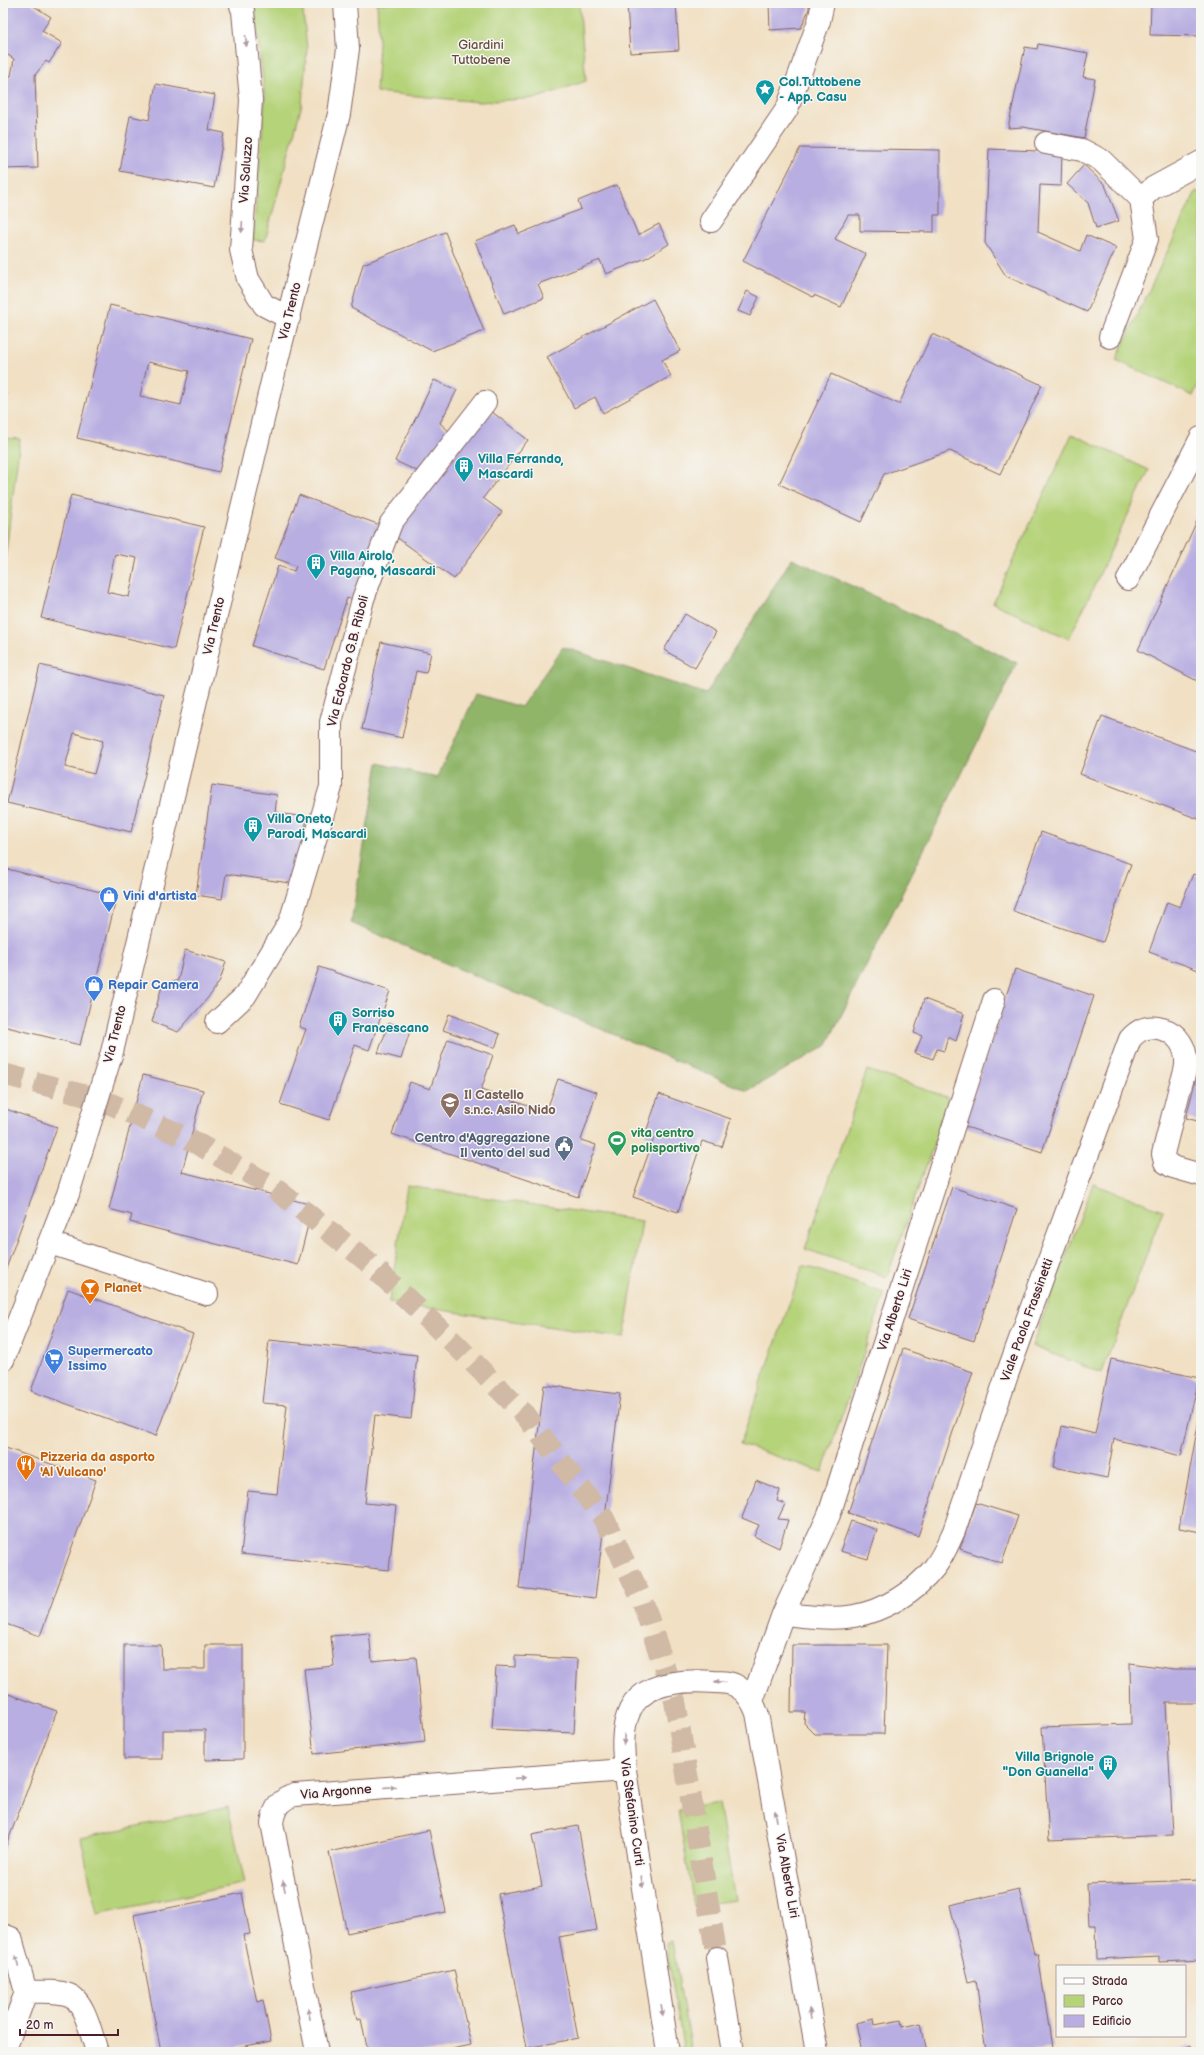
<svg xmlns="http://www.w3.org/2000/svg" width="1204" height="2055" font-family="'Balsamiq Sans',sans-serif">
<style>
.green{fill:#b5d379;stroke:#807952}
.forest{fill:#90b569;stroke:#6d6a4a}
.building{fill:#b8aee1;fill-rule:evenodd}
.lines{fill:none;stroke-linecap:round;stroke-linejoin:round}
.minor-tunnel{stroke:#d0b9a5;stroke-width:22;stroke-dasharray:22 11;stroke-linecap:butt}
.minor-casing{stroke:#846360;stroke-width:24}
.minor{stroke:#fff;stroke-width:22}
.oneway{fill:#ae9aa0}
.labels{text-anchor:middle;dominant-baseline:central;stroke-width:3;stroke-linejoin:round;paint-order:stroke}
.park-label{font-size:13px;fill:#654c3e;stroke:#f6f6f2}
.culture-label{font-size:13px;font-weight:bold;fill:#0d838f;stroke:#f6f6f2;text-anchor:start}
.street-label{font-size:13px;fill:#4a1f2b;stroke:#f6f6f2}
.shop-label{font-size:13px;font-weight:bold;fill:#366cbe;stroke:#f6f6f2;text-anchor:start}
.education-label{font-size:13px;font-weight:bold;fill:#785e54;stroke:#f6f6f2;text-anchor:start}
.leisure-label{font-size:13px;font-weight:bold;fill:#27864d;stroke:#f6f6f2;text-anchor:start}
.service-label{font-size:13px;font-weight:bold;fill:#4e5e75;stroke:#f6f6f2;text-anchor:end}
.food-label{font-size:13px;font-weight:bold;fill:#c56008;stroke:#f6f6f2;text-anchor:start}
</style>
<rect width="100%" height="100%" fill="#f6f6f2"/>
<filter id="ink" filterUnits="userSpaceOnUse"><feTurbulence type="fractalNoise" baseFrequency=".025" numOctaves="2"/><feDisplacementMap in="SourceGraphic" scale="8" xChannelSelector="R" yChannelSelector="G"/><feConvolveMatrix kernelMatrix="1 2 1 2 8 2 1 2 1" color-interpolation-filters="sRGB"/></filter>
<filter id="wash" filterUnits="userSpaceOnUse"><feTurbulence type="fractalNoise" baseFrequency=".012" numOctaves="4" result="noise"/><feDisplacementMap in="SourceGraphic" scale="16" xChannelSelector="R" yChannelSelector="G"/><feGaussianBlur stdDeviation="0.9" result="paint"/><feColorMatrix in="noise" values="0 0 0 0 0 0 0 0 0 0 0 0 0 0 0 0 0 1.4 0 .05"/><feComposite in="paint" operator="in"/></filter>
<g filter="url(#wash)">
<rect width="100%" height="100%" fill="#f1e0c3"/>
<path class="green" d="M 254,3 L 302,3 L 307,48 L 302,104 L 265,241 L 253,240 L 265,98 Z
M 377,3 L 579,3 L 586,81 L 537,98 L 479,102 L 376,92 L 379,42 Z
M 1196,191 L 1201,194 L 1201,378 L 1193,396 L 1116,360 Z
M 1072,434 L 1149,470 L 1069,639 L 993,603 Z
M 3,438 L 20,439 L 3,575 Z
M 867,1070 L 950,1098 L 887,1277 L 805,1249 Z
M 1093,1184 L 1163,1210 L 1102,1373 L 1032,1346 Z
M 407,1186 L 642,1221 L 624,1338 L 389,1302 Z
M 803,1265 L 885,1293 L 822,1472 L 740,1444 Z
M 719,1803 L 735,1900 L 694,1906 L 678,1810 Z
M 228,1807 L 245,1883 L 97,1914 L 81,1838 Z
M 672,1941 L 691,2052 L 684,2052 L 666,1944 Z"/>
<path class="forest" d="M 792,558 L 1017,663 L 826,1046 L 747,1091 L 351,923 L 378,763 L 437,778 L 476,694 L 521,707 L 563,647 L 706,694 Z"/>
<g id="blocks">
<path class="building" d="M 3,3 L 29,3 L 51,17 L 42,31 L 62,43 L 49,63 L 46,61 L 35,75 L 38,168 L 3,169 L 3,76 L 11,76 L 14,59 L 3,52 Z
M 627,3 L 676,3 L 679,50 L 630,53 Z
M 769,3 L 809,3 L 809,9 L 801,28 L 770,30 Z
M 1151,3 L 1201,3 L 1201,36 L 1150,35 Z
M 1038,44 L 1088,53 L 1083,77 L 1095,79 L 1084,138 L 1023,127 L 1008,128 L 1025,47 L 1037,49 Z
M 156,84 L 215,95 L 209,130 L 224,133 L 214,188 L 120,171 L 130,116 L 149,120 Z
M 800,148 L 940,150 L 940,215 L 934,215 L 934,232 L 860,231 L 860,215 L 848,215 L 835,239 L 866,254 L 841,307 L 814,295 L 813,297 L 743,261 Z
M 989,149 L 1062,152 L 1061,186 L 1040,185 L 1038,232 L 1080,251 L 1086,235 L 1116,248 L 1087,312 L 1006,276 L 985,243 Z
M 1084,165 L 1105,185 L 1119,221 L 1096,228 L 1088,203 L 1067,184 Z
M 617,185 L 638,235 L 659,224 L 669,244 L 646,258 L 606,274 L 600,260 L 538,284 L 544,298 L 504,314 L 475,241 L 515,225 L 519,234 L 581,209 L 578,201 Z
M 445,232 L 484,331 L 432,351 L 351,308 L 363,264 Z
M 747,291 L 759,297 L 750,316 L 738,311 Z
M 653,299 L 680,351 L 662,360 L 671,376 L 603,413 L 595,397 L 574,408 L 547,357 Z
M 110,305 L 251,339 L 219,472 L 77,438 ZM 148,362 L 189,371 L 181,405 L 140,396 Z
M 932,334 L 1042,385 L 1000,474 L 950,451 L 884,474 L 861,522 L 779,484 L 831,374 L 899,404 Z
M 3,377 L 4,377 L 7,405 L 3,405 Z
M 434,380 L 457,390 L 440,423 L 451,433 L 417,471 L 395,461 Z
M 487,408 L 528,440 L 483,498 L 502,512 L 454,579 L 392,534 Z
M 71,495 L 204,527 L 174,649 L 41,618 ZM 115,554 L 137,558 L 129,597 L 107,592 Z
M 299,495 L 380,525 L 353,600 L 347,598 L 324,669 L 252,646 L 278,566 L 294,571 L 296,566 L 275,558 Z
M 1201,512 L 1201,683 L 1138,650 Z
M 685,614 L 716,632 L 695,668 L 664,650 Z
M 381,642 L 431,653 L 426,673 L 416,671 L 402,738 L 362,729 Z
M 40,665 L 164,695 L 131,832 L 7,803 ZM 74,733 L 103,741 L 94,774 L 65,767 Z
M 1102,716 L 1201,753 L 1201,820 L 1080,774 Z
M 212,785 L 277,795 L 275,813 L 307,817 L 297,884 L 226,874 L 222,899 L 196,895 Z
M 1041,832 L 1131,864 L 1103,942 L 1013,911 Z
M 3,868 L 117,896 L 80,1045 L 3,1026 Z
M 1193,874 L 1201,877 L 1201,971 L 1149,952 L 1167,902 L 1180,907 Z
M 185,950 L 226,962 L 220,980 L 212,993 L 178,1032 L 152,1022 L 162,986 L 178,980 Z
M 319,967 L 390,991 L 369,1050 L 355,1045 L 329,1120 L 280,1104 L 306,1029 L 299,1027 Z
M 1015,969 L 1094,996 L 1042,1152 L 963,1126 Z
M 924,999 L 964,1014 L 956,1041 L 948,1037 L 944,1051 L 937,1049 L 933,1059 L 915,1053 L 922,1036 L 914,1033 Z
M 449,1014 L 500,1034 L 495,1048 L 443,1030 Z
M 389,1023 L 411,1028 L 401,1059 L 378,1053 Z
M 448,1039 L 493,1055 L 481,1090 L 546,1112 L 558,1079 L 597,1092 L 581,1140 L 596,1145 L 578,1197 L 392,1134 L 410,1082 L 430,1089 Z
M 1200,1062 L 1201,1062 L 1201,1122 L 1186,1118 Z
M 143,1075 L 203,1090 L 182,1172 L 313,1205 L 298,1265 L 130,1222 L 132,1215 L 109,1209 Z
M 659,1094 L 731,1119 L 722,1147 L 702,1141 L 678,1212 L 633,1197 L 654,1138 L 645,1135 Z
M 3,1108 L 57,1127 L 3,1277 Z
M 952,1187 L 1017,1209 L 974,1341 L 908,1319 Z
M 68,1289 L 193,1334 L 156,1436 L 31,1391 Z
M 269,1340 L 417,1355 L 411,1419 L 375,1415 L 365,1503 L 396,1506 L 389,1570 L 241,1554 L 248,1491 L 277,1494 L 287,1405 L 262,1403 Z
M 903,1349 L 973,1372 L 918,1536 L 848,1513 Z
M 1111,1359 L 1199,1378 L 1181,1456 L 1114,1439 L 1107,1478 L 1054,1467 L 1062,1426 L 1095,1434 Z
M 544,1385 L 620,1394 L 595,1598 L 519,1588 Z
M 1200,1414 L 1201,1414 L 1201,1532 L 1179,1528 Z
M 3,1447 L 96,1480 L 40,1636 L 3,1623 Z
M 756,1480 L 780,1490 L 777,1501 L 785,1504 L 778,1519 L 788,1520 L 779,1548 L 754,1536 L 759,1525 L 742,1518 Z
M 976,1503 L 1018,1516 L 1002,1563 L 960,1549 Z
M 851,1521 L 877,1530 L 868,1559 L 840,1551 Z
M 369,1633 L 372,1661 L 416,1657 L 425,1742 L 314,1754 L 304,1669 L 334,1666 L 331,1636 Z
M 124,1645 L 161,1645 L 162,1669 L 205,1669 L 205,1645 L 243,1645 L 243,1759 L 205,1760 L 205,1730 L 162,1730 L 162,1759 L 124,1759 Z
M 792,1645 L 887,1645 L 884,1734 L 815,1734 L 804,1723 L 805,1712 L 791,1712 Z
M 515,1656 L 578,1659 L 574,1733 L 492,1729 L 496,1666 L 515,1667 Z
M 1130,1663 L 1174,1669 L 1201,1669 L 1201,1703 L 1166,1703 L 1173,1835 L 1049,1840 L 1042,1727 L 1131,1724 Z
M 3,1692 L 57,1711 L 3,1854 Z
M 578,1826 L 597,1930 L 559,1937 L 578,2038 L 527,2048 L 498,1894 L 542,1886 L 532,1835 Z
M 429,1830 L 446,1912 L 347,1933 L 329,1852 Z
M 1201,1880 L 1201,1960 L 1159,1962 L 1159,1956 L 1097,1959 L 1096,1925 L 1089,1925 L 1087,1884 Z
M 1019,1889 L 1034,1954 L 1038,1954 L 1052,2048 L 1026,2052 L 986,2052 L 976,1980 L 968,1982 L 950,1905 Z
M 242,1893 L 250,1934 L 243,1935 L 257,2002 L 263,2000 L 271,2041 L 215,2052 L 161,2052 L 134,1915 Z
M 454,1970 L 471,2045 L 438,2052 L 368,2052 L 361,2019 L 357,2020 L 351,1992 Z
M 874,2019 L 875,2025 L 901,2020 L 902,2027 L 921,2023 L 927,2052 L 862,2052 L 856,2023 Z
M 1189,2045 L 1192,2052 L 1172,2052 Z"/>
</g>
</g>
<g filter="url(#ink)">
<use href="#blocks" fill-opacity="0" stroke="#846360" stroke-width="1"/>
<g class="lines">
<path class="minor-tunnel" d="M 3,1074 L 102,1100 L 189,1139 L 273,1187 L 367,1261 L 456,1345 L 527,1417 L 604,1519 L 643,1602 L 675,1701 L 717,1958"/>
<defs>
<path id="minor" d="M 240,3 L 243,11 L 251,100 L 241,250 L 248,279 L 264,305 L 289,318
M 1046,143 L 1082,150 L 1101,160 L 1141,199
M 711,221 L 787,109 L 819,21 L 823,3
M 1110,337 L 1147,239 L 1141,199 L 1153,188 L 1201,162
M 1128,579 L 1201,438
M 217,1022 L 245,996 L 290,922 L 331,787 L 331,722 L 363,599 L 391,523 L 485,402
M 50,1243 L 207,1294
M 3,1360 L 68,1194 L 112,1052 L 276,365 L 339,114 L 348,49 L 345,3
M 783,1614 L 829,1515 L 994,1000
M 752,1701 L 783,1614 C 806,1616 831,1620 854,1616 C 883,1611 915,1592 934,1568 C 943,1557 948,1544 954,1531 L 1008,1372 L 1130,1039 C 1139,1029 1148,1025 1162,1029 C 1178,1033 1187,1048 1186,1064 C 1186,1073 1181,1082 1179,1091 C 1174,1112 1168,1133 1163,1154 L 1165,1162 L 1173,1167 L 1201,1175
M 3,1935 L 11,1938 L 26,1992 L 4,2052
M 717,1958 L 733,2052
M 26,1992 C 39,1992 56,1990 69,1995 C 85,2001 92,2037 97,2052
M 317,2052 L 272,1823 C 274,1808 280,1799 295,1795 L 625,1770
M 668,2052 L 625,1770 C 623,1750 621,1729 630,1710 C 644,1681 687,1680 714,1682 C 722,1682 731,1682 738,1687 C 748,1693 753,1702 757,1713 L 817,2052"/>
</defs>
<use href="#minor" class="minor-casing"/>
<use href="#minor" class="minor"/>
</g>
<defs><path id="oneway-solid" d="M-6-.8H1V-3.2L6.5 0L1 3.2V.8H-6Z"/></defs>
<g class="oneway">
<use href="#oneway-solid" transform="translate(246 41) rotate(85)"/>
<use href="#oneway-solid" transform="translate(242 227) rotate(94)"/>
<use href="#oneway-solid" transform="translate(720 1682) rotate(-175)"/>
<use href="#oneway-solid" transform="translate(624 1739) rotate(93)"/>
<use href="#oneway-solid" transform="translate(520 1778) rotate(-4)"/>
<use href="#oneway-solid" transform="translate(390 1787) rotate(-4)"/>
<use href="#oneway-solid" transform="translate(776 1816) rotate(-100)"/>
<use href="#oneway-solid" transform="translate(642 1882) rotate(81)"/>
<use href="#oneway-solid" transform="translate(284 1886) rotate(-101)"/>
<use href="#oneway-solid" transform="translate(17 1961) rotate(-105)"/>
<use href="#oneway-solid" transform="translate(662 2010) rotate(81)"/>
<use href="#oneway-solid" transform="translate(309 2014) rotate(-101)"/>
<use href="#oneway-solid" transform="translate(810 2014) rotate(-100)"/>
</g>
</g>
<defs>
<symbol id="sight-pin" viewBox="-11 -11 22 30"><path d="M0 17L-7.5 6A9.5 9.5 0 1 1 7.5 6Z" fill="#0f9aa8" stroke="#f6f6f2"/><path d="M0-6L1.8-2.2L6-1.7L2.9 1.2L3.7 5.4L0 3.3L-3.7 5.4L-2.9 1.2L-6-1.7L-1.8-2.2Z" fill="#fff"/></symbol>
<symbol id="building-pin" viewBox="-11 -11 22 30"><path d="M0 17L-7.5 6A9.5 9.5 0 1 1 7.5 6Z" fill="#0f9aa8" stroke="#f6f6f2"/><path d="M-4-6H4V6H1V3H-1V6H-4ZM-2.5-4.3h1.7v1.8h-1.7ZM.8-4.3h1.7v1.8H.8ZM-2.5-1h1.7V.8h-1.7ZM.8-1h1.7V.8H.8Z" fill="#fff"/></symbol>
<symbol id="shop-pin" viewBox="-11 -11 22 30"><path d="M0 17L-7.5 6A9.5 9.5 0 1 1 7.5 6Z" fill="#3f7fe0" stroke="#f6f6f2"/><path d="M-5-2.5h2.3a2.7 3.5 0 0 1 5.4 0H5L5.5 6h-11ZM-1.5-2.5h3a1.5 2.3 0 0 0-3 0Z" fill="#fff"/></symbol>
<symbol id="school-pin" viewBox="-11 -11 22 30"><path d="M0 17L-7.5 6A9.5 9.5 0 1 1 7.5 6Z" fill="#8d6e63" stroke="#f6f6f2"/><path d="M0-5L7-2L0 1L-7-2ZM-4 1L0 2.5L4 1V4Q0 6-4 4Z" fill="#fff"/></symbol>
<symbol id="stadium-pin" viewBox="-11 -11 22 30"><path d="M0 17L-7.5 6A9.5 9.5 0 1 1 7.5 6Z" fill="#2e9e5b" stroke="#f6f6f2"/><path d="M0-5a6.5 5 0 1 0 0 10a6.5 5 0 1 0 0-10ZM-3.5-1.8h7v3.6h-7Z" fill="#fff"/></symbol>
<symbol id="civic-pin" viewBox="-11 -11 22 30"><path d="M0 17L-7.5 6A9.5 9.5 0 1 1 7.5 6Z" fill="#5c6f8a" stroke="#f6f6f2"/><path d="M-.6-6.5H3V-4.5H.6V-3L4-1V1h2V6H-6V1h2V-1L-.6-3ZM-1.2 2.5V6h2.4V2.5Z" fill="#fff"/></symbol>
<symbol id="bar-pin" viewBox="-11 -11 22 30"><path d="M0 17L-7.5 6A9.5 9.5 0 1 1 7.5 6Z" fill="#e8710a" stroke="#f6f6f2"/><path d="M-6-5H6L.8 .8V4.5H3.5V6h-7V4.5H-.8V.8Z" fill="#fff"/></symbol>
<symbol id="supermarket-pin" viewBox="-11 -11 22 30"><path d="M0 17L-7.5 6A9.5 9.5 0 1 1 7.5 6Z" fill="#3f7fe0" stroke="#f6f6f2"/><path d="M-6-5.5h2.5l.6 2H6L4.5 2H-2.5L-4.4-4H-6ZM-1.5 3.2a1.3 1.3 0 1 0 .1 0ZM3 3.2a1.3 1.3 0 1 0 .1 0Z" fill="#fff"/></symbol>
<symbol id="restaurant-pin" viewBox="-11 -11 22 30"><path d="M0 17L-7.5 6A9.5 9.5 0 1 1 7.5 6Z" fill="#e8710a" stroke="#f6f6f2"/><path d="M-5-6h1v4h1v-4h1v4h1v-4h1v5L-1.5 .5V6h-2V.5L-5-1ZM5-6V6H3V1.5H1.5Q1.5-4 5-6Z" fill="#fff"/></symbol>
</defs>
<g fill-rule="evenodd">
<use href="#sight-pin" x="754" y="78" width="22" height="30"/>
<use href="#building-pin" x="453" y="455" width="22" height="30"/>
<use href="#building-pin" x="305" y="552" width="22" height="30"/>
<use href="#building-pin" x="242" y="815" width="22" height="30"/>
<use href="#shop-pin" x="98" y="885" width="22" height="30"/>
<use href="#shop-pin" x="83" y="974" width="22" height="30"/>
<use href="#building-pin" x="327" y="1009" width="22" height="30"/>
<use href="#school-pin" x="439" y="1091" width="22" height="30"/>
<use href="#stadium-pin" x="606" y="1129" width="22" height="30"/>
<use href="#civic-pin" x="553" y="1134" width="22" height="30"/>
<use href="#bar-pin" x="79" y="1277" width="22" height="30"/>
<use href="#supermarket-pin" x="43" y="1347" width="22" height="30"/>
<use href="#restaurant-pin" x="15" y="1453" width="22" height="30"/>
<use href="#building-pin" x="1097" y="1753" width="22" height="30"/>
</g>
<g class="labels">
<g class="park-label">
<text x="481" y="45">Giardini<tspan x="481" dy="15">Tuttobene</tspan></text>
</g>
<g class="culture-label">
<text x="779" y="82">Col.Tuttobene<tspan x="779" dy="15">- App. Casu</tspan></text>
<text x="478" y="459">Villa Ferrando,<tspan x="478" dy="15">Mascardi</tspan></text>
<text x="330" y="556">Villa Airolo,<tspan x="330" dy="15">Pagano, Mascardi</tspan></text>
<text x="267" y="819">Villa Oneto,<tspan x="267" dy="15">Parodi, Mascardi</tspan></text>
<text x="352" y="1013">Sorriso<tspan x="352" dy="15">Francescano</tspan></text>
<text x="1094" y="1757" text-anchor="end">Villa Brignole<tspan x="1094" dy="15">"Don Guanella"</tspan></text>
</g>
<g class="street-label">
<text transform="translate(246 170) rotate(-86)">Via Saluzzo</text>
<text transform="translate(290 311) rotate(-76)">Via Trento</text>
<text transform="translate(214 626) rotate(-77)">Via Trento</text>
<text transform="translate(348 661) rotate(-76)">Via Edoardo G.B. Riboli</text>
<text transform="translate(115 1034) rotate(-76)">Via Trento</text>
<text transform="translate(895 1310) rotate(-72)">Via Alberto Liri</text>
<text transform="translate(1027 1320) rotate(-70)">Viale Paola Frassinetti</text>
<text transform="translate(336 1792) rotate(-5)">Via Argonne</text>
<text transform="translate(632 1812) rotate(82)">Via Stefanino Curti</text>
<text transform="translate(787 1876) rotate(80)">Via Alberto Liri</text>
</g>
<g class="shop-label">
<text x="123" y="896">Vini d'artista</text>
<text x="108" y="985">Repair Camera</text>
<text x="68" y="1351">Supermercato<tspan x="68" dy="15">Issimo</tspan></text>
</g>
<g class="education-label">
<text x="464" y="1095">Il Castello<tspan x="464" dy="15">s.n.c. Asilo Nido</tspan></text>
</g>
<g class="leisure-label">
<text x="631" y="1133">vita centro<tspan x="631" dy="15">polisportivo</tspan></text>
</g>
<g class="service-label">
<text x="550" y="1138">Centro d'Aggregazione<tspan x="550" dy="15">Il vento del sud</tspan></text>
</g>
<g class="food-label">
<text x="104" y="1288">Planet</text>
<text x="40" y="1457">Pizzeria da asporto<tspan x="40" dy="15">'Al Vulcano'</tspan></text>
</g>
</g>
<rect width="1204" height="2055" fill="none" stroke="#f6f6f2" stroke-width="16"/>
<rect x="1056" y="1965" width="130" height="72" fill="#f6f6f2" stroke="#b1a0a2"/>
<rect x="1064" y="1978" width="20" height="6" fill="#ffffff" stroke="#b1a0a2"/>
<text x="1092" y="1985" font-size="12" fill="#4a1f2b">Strada</text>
<rect x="1064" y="1995" width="20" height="12" fill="#b5d379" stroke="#b1a0a2"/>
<text x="1092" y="2005" font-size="12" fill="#4a1f2b">Parco</text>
<rect x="1064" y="2015" width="20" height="12" fill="#b8aee1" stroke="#b1a0a2"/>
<text x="1092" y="2025" font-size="12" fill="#4a1f2b">Edificio</text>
<path d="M20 2029v6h98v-6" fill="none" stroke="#4a1f2b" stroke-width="2"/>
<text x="26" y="2029" font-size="12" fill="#4a1f2b" stroke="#f6f6f2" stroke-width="3" paint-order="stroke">20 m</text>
</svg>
